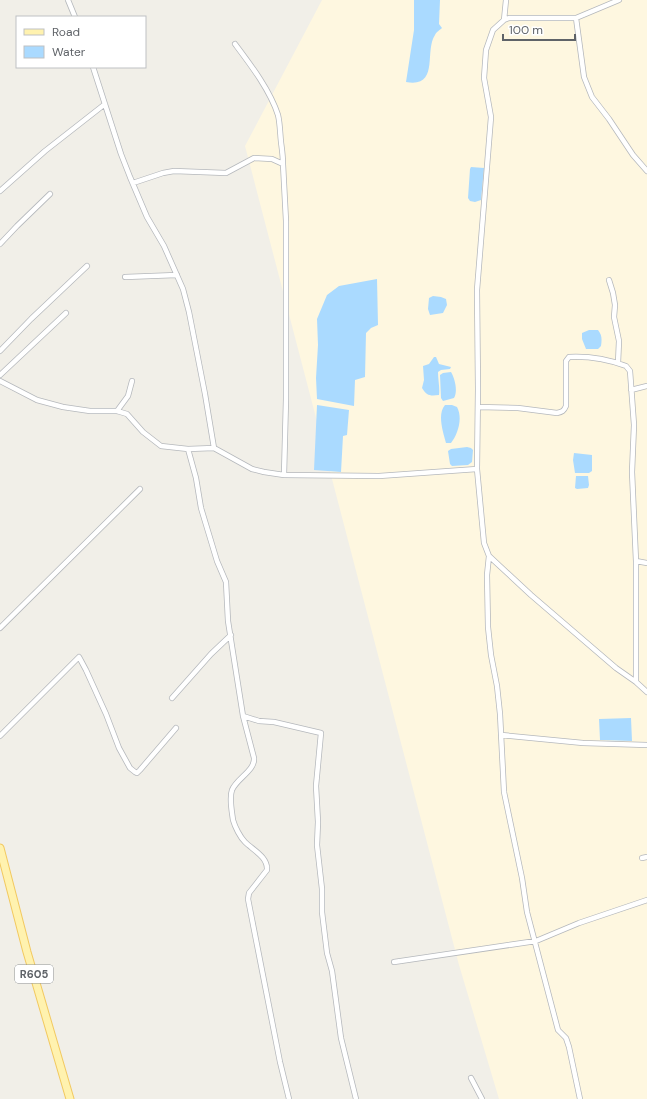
<svg xmlns="http://www.w3.org/2000/svg" width="647" height="1099" font-family="'DM Sans',sans-serif">
<style>
.commercial{fill:#fef7e0}
.water{fill:#aadaff}
.lines{fill:none;stroke-linecap:round;stroke-linejoin:round}
.street-casing{stroke:#b5b8bc;stroke-width:6}
.primary-casing{stroke:#f2c960;stroke-width:9}
.street{stroke:#fff;stroke-width:4.5}
.primary{stroke:#fff2af;stroke-width:7}
.labels{text-anchor:middle;dominant-baseline:central;stroke-width:3.5;stroke-linejoin:round;paint-order:stroke}
.shield{fill:#fff;stroke:#8f9295;stroke-width:1}
.shield-label{font-size:11px;font-weight:bold;fill:#5f6368}
</style>
<rect width="100%" height="100%" fill="#f1efe8"/>
<path class="commercial" d="M 322,0 L 647,0 L 647,1099 L 499,1099 L 459,965 L 245,146 Z"/>
<path class="water" d="M 414,0 L 440,0 L 439,24 L 442,28 C 440,30 436,32 435,35 C 424,51 440,88 406,82 L 414,30 Z
M 471,167 L 484,168 L 481,200 L 475,202 L 470,201 L 468,198 L 470,169 Z
M 377,279 L 378,325 L 371,328 L 366,333 L 365,377 L 355,380 L 354,406 L 317,399 L 316,378 L 318,345 L 317,319 L 327,295 L 339,286 Z
M 433,296 L 441,297 L 446,299 L 447,305 L 443,313 L 430,315 L 428,309 L 429,298 Z
M 589,330 L 598,330 C 602,335 602,339 601,346 L 598,349 L 586,349 L 582,339 L 582,333 Z
M 434,357 L 436,357 L 439,364 L 451,367 L 450,369 L 441,370 L 438,372 C 438,379 440,389 439,395 C 430,396 427,396 422,388 L 424,380 L 423,366 L 429,364 Z
M 451,372 C 455,379 458,391 454,398 L 443,401 L 441,398 L 440,375 L 443,373 Z
M 317,405 L 349,410 L 347,435 L 343,436 L 341,472 L 314,470 Z
M 445,405 L 452,405 L 457,407 C 463,418 458,434 451,443 L 446,443 C 443,432 437,414 445,405 Z
M 467,447 L 471,448 L 473,450 L 472,462 L 468,465 L 452,466 L 450,464 L 448,451 L 451,449 Z
M 574,453 L 592,455 L 592,471 L 589,473 L 575,473 L 573,460 Z
M 576,476 L 588,476 L 589,485 L 588,488 L 577,489 L 575,488 Z
M 631,718 L 632,741 L 600,740 L 599,719 Z"/>
<g class="lines">
<defs>
<path id="street" d="M 68,0 L 75,17
M 576,18 L 584,77 L 592,97 L 609,119 L 633,155 L 647,171
M 504,20 L 506,0
M 235,44 C 250,64 270,90 278,115 C 280,123 280,133 281,142 C 282,150 283,156 283,164
M 93,67 L 121,154 L 130,177 L 147,217 L 164,246 L 183,289 L 189,312 L 205,394 L 214,448
M 133,183 L 163,173 L 174,171 L 226,173 L 254,158 L 272,159 L 283,164 L 286,221 L 286,399 L 284,475
M 0,191 L 45,151 L 105,104
M 0,244 L 17,226 L 50,194
M 125,277 L 177,275
M 609,280 L 613,293 L 615,305 L 614,317 L 619,341 L 618,363
M 0,351 L 31,319 L 87,266
M 0,375 L 66,313
M 0,381 L 37,400 L 63,407 L 90,411 L 117,411 L 127,414 L 143,432 L 161,446 L 188,449 L 214,448 L 252,469 L 264,472 L 284,475 L 379,476 L 477,469 L 484,543 L 489,556 L 531,595 L 616,668 L 636,682 L 647,692
M 631,390 L 647,386
M 478,407 L 518,408 L 557,413 C 562,412 564,411 566,406 L 566,361 L 569,357 C 589,356 607,359 626,366 L 630,371 L 634,425 L 632,472 L 636,561 L 636,682
M 117,411 L 128,396 L 132,381
M 188,449 L 196,478 L 201,508 L 217,561 L 226,582 L 228,621 L 243,716 L 254,758 C 255,771 237,778 232,790 C 229,798 232,812 233,820 C 235,827 240,837 245,842 C 253,850 268,857 267,870 L 249,893 L 248,899 L 280,1062 L 289,1099
M 477,469 L 478,389 L 477,290 L 491,117 L 484,78 L 486,50 L 493,30 L 504,20 L 509,18 L 576,18 L 619,0
M 489,556 L 487,575 L 488,627 L 491,655 L 497,686 L 500,714 L 504,792 L 522,878 L 527,912 L 558,1030 L 566,1038 L 569,1047 L 580,1099
M 636,561 L 647,563
M 0,628 L 140,489
M 172,698 L 211,654 L 231,635
M 243,716 L 259,721 L 274,722 L 321,733 L 316,786 L 318,822 L 317,845 L 322,889 L 322,912 L 327,953 L 332,971 L 341,1038 L 356,1099
M 501,735 L 583,743 L 647,745
M 0,736 L 79,657 L 86,670 L 106,714 L 119,748 L 130,768 L 135,772 L 137,773 L 140,770 L 176,728
M 642,858 L 647,857
M 394,962 L 536,941 L 579,923 L 647,900
M 471,1078 L 482,1099"/>
<path id="primary" d="M 0,848 L 27,952 L 70,1099"/>
</defs>
<use href="#street" class="street-casing"/>
<use href="#primary" class="primary-casing"/>
<use href="#street" class="street"/>
<use href="#primary" class="primary"/>
</g>
<g class="labels">
<rect class="shield" x="15" y="965" width="38" height="18" rx="3"/>
<g class="shield-label">
<text x="34" y="974">R605</text>
</g>
</g>
<rect x="16" y="16" width="130" height="52" fill="#ffffff" stroke="#bfc1c3"/>
<rect x="24" y="29" width="20" height="6" fill="#fff2af" stroke="#bfc1c3"/>
<text x="52" y="36" font-size="12" fill="#5f6368">Road</text>
<rect x="24" y="46" width="20" height="12" fill="#aadaff" stroke="#bfc1c3"/>
<text x="52" y="56" font-size="12" fill="#5f6368">Water</text>
<path d="M503 34v6h72v-6" fill="none" stroke="#5f6368" stroke-width="2"/>
<text x="509" y="34" font-size="12" fill="#5f6368" stroke="#ffffff" stroke-width="3" paint-order="stroke">100 m</text>
</svg>
